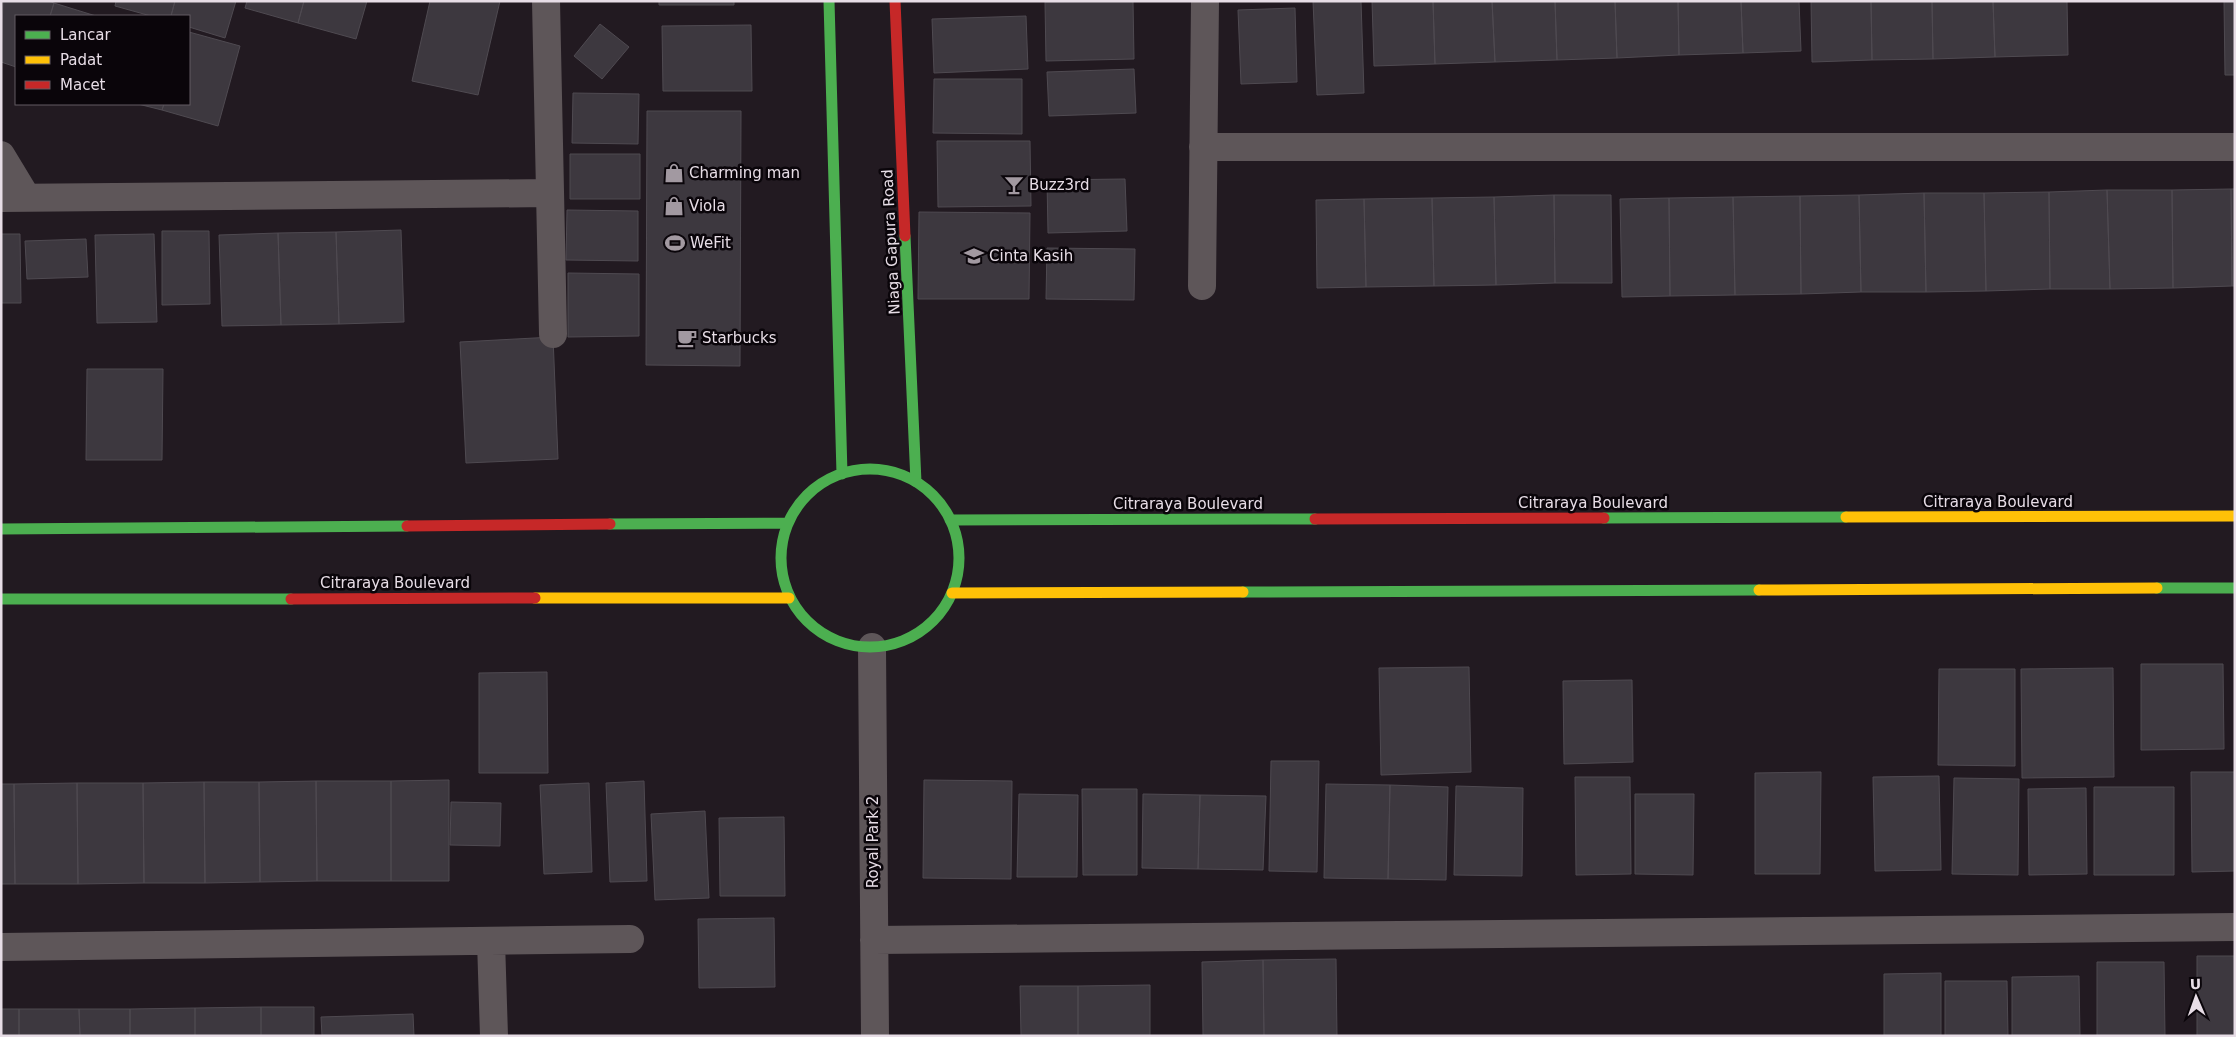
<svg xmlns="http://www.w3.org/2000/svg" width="2236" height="1037" font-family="'DejaVu Sans',sans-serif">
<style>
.building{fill:#3d383f;stroke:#4f4a51}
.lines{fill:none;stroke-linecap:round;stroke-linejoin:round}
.street{stroke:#5e5659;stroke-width:28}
.fast{stroke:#4caf50;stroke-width:11}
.slow{stroke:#ffc107;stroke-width:11}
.jam{stroke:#c62828;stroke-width:11}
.labels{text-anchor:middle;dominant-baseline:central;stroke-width:5;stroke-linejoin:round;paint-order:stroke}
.poi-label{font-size:15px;fill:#e7dde6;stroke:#0a050a;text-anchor:start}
.street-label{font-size:15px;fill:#e7dde6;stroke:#0a050a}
</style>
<rect width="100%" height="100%" fill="#221a21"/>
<path class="building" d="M 3,1 L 48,1 L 54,3 L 50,16 L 16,16 L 16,67 L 1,62 Z
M 116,1 L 175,1 L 171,16 L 151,16 L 115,6 Z
M 175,1 L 236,1 L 225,38 L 189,27 L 189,16 L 171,16 Z
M 247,1 L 304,1 L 298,23 L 245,8 Z
M 304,1 L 367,1 L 356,39 L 298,23 Z
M 430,1 L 500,1 L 478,95 L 412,81 Z
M 659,1 L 734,1 L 734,5 L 659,5 Z
M 1133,1 L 1134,59 L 1046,61 L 1045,2 Z
M 1313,1 L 1361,1 L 1364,93 L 1317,95 Z
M 1372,1 L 1433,1 L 1435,64 L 1374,66 Z
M 1433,1 L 1492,1 L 1495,62 L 1435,64 Z
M 1492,1 L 1555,1 L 1557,60 L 1495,62 Z
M 1555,1 L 1615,1 L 1617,58 L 1557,60 Z
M 1615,1 L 1678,1 L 1679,55 L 1617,58 Z
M 1678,1 L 1741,1 L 1743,53 L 1679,55 Z
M 1741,1 L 1799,1 L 1801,51 L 1743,53 Z
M 1811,1 L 1871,1 L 1872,60 L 1812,62 Z
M 1871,1 L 1932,1 L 1933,59 L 1872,60 Z
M 1932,1 L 1993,1 L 1995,57 L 1933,59 Z
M 1993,1 L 2067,1 L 2068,55 L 1995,57 Z
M 2224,1 L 2235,1 L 2235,75 L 2225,75 Z
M 54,3 L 96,16 L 50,16 Z
M 1295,8 L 1297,82 L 1241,84 L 1238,10 Z
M 1026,16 L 1028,69 L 934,73 L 932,19 Z
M 600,24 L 629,47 L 602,79 L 574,56 Z
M 751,25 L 752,91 L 663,91 L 662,26 Z
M 189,32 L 240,46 L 218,126 L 162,110 L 164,104 L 189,104 Z
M 1134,69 L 1136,113 L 1049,116 L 1047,72 Z
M 934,79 L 1022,79 L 1022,134 L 933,133 Z
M 573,93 L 639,94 L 638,144 L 572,143 Z
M 138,104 L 164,104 L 162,110 Z
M 647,111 L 741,111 L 740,366 L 646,365 Z
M 937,141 L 1030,141 L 1031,206 L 938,207 Z
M 570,154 L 640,154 L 640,199 L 570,199 Z
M 1125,179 L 1127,231 L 1048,233 L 1047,180 Z
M 2231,189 L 2232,286 L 2173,288 L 2172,190 Z
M 2231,189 L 2235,189 L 2235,286 L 2232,286 Z
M 2107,190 L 2110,289 L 2050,289 L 2049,192 Z
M 2107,190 L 2172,190 L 2173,288 L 2110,289 Z
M 2049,192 L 2050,289 L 1986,291 L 1984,193 Z
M 1924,193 L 1984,193 L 1986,291 L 1926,292 Z
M 1924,193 L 1926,292 L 1861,292 L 1859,195 Z
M 1554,195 L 1611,195 L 1612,283 L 1555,283 Z
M 1554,195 L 1555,283 L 1496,285 L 1494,197 Z
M 1859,195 L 1861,292 L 1801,294 L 1800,196 Z
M 1800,196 L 1801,294 L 1735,295 L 1733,197 Z
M 1494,197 L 1496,285 L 1434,286 L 1432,198 Z
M 1733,197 L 1735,295 L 1670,296 L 1669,198 Z
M 1432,198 L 1434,286 L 1366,287 L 1364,199 Z
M 1669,198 L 1670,296 L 1622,297 L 1620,199 Z
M 1364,199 L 1366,287 L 1317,288 L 1316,200 Z
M 567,210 L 638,211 L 638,261 L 566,260 Z
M 919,212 L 1030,213 L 1029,299 L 918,299 Z
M 401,230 L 404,322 L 339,324 L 336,232 Z
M 162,231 L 209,231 L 210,304 L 162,305 Z
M 336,232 L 339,324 L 281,325 L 278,233 Z
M 278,233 L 281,325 L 222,326 L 219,235 Z
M 1,234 L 20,234 L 21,303 L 1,303 Z
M 154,234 L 157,322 L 97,323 L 95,235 Z
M 86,239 L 88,277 L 27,279 L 25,241 Z
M 1047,248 L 1135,249 L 1134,300 L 1046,299 Z
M 568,273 L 639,274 L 639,336 L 568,337 Z
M 553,337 L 558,459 L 466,463 L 460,342 Z
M 87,369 L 163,369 L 162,460 L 86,460 Z
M 2141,664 L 2223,664 L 2224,749 L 2141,750 Z
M 1469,667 L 1471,772 L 1381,775 L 1379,668 Z
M 2113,668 L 2114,777 L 2022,778 L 2021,669 Z
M 1939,669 L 2015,669 L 2015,766 L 1938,765 Z
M 547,672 L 548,773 L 479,773 L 479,673 Z
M 1632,680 L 1633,762 L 1564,764 L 1563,681 Z
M 1271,761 L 1319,761 L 1317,872 L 1269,871 Z
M 1821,772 L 1820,874 L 1755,874 L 1755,773 Z
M 2191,772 L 2235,772 L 2235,871 L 2192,872 Z
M 1939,776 L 1941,870 L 1875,871 L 1873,777 Z
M 1575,777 L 1630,777 L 1631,874 L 1576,875 Z
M 1954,778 L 2019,779 L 2018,875 L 1952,874 Z
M 449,780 L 449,881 L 391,881 L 391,781 Z
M 924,780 L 1012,781 L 1011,879 L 923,878 Z
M 316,781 L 317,881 L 260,882 L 259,782 Z
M 316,781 L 391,781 L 391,881 L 317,881 Z
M 644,781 L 647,881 L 610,882 L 606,783 Z
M 204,782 L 259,782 L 260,882 L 205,883 Z
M 204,782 L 205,883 L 144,883 L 143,783 Z
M 77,783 L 143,783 L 144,883 L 78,884 Z
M 77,783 L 78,884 L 15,884 L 14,784 Z
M 589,783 L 592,872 L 544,874 L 540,785 Z
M 1,784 L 14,784 L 15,884 L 1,884 Z
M 1326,784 L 1390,785 L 1388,879 L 1324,878 Z
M 1390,785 L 1448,787 L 1446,880 L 1388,879 Z
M 1456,786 L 1523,788 L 1522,876 L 1454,875 Z
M 2094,787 L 2174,787 L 2174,875 L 2094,875 Z
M 2086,788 L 2087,874 L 2029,875 L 2028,789 Z
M 1082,789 L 1137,789 L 1137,875 L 1083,875 Z
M 1019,794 L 1078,795 L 1077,877 L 1017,877 Z
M 1143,794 L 1200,795 L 1198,869 L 1142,868 Z
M 1635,794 L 1694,794 L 1693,875 L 1635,874 Z
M 1200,795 L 1266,796 L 1263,870 L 1198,869 Z
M 451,802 L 501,803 L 500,846 L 450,845 Z
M 705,811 L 709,898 L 655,900 L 651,814 Z
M 784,817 L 785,896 L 720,896 L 719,818 Z
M 774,918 L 775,987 L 699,988 L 698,919 Z
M 2197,956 L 2235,956 L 2235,1036 L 2197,1036 Z
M 1336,959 L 1337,1036 L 1264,1036 L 1263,960 Z
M 1263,960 L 1264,1036 L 1203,1036 L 1202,962 Z
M 2097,962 L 2164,962 L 2165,1036 L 2097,1036 Z
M 1941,973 L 1941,1036 L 1884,1036 L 1884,974 Z
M 2079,976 L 2080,1036 L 2012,1036 L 2012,977 Z
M 1945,981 L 2007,981 L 2008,1036 L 1945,1036 Z
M 1150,985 L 1150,1036 L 1078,1036 L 1078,986 Z
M 1020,986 L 1078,986 L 1078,1036 L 1021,1036 Z
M 261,1007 L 314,1007 L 314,1036 L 261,1036 Z
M 261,1007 L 261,1036 L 195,1036 L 195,1008 Z
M 195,1008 L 195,1036 L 130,1036 L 130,1009 Z
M 1,1009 L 19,1009 L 19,1036 L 1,1036 Z
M 19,1009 L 79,1009 L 80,1036 L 19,1036 Z
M 79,1009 L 130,1009 L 130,1036 L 80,1036 Z
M 413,1014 L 414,1036 L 322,1036 L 321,1017 Z"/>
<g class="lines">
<path class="street" d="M 546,1 L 553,334
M 1203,147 L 2235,147
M 1,155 L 27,198
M 1,198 L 550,193
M 1202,286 L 1205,1
M 872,647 L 875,1036
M 874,940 L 2235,927
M 491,941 L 494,1036
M 1,947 L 630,939"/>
<path class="fast" d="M 829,1 L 842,474
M 905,236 L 916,482
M781 558a89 89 0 1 1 178 0a89 89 0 1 1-178 0Z
M 1604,518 L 1846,517
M 950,520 L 1315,519
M 610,524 L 787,523
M 1,529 L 407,526
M 2157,588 L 2235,588
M 1243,592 L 1759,590
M 1,599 L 291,599"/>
<path class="slow" d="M 1846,517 L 2235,516
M 1759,590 L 2157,588
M 952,593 L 1243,592
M 535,598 L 789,598"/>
<path class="jam" d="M 895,1 L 905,236
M 1315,519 L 1604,518
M 407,526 L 610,524
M 291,599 L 535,598"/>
</g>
<defs>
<symbol id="shop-bare" viewBox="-9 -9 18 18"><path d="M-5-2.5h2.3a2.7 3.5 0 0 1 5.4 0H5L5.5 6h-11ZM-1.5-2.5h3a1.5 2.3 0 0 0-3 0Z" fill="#a299a1" stroke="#0a050a" stroke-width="2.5" paint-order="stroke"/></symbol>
<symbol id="bar-bare" viewBox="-9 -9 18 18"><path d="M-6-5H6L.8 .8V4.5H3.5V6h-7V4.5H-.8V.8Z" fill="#a299a1" stroke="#0a050a" stroke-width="2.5" paint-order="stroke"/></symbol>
<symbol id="stadium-bare" viewBox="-9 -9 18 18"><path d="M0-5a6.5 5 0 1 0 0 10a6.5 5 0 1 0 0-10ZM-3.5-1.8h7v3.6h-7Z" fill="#a299a1" stroke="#0a050a" stroke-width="2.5" paint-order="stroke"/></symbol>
<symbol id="school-bare" viewBox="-9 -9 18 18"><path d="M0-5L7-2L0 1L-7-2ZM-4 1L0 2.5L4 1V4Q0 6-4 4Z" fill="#a299a1" stroke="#0a050a" stroke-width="2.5" paint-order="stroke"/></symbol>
<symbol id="cafe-bare" viewBox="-9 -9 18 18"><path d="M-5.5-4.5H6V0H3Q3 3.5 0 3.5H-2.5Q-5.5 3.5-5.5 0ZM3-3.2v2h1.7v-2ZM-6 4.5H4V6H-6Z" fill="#a299a1" stroke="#0a050a" stroke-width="2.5" paint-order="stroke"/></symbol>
</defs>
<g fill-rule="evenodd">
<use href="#shop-bare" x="660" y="159" width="28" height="28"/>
<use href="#bar-bare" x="1000" y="171" width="28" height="28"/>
<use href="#shop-bare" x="660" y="192" width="28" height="28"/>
<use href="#stadium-bare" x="661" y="229" width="28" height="28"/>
<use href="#school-bare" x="960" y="242" width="28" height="28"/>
<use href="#cafe-bare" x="673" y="324" width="28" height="28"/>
</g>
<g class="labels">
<g class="poi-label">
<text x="689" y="173">Charming man</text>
<text x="1029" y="185">Buzz3rd</text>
<text x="689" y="206">Viola</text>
<text x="690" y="243">WeFit</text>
<text x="989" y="256">Cinta Kasih</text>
<text x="702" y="338">Starbucks</text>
</g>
<g class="street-label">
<text transform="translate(891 242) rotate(-93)">Niaga Gapura Road</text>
<text x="1998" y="502">Citraraya Boulevard</text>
<text x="1593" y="503">Citraraya Boulevard</text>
<text x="1188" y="504">Citraraya Boulevard</text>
<text x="395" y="583">Citraraya Boulevard</text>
<text transform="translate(873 842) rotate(-90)">Royal Park 2</text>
</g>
</g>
<rect width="2236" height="1037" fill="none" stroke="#e7dde6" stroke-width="5"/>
<rect x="15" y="15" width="175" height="90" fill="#0a050a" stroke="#625b62"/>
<rect x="25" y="31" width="25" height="8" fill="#4caf50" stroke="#625b62"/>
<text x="60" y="40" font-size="15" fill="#e7dde6">Lancar</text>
<rect x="25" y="56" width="25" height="8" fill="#ffc107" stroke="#625b62"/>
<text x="60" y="65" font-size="15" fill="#e7dde6">Padat</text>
<rect x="25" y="81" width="25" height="8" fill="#c62828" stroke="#625b62"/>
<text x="60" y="90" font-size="15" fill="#e7dde6">Macet</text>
<g transform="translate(2196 997) rotate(358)" stroke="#0a050a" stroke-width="4" paint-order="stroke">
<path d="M0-4L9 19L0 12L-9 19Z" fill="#e7dde6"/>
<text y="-8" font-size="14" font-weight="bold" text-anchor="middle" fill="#e7dde6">U</text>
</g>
</svg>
